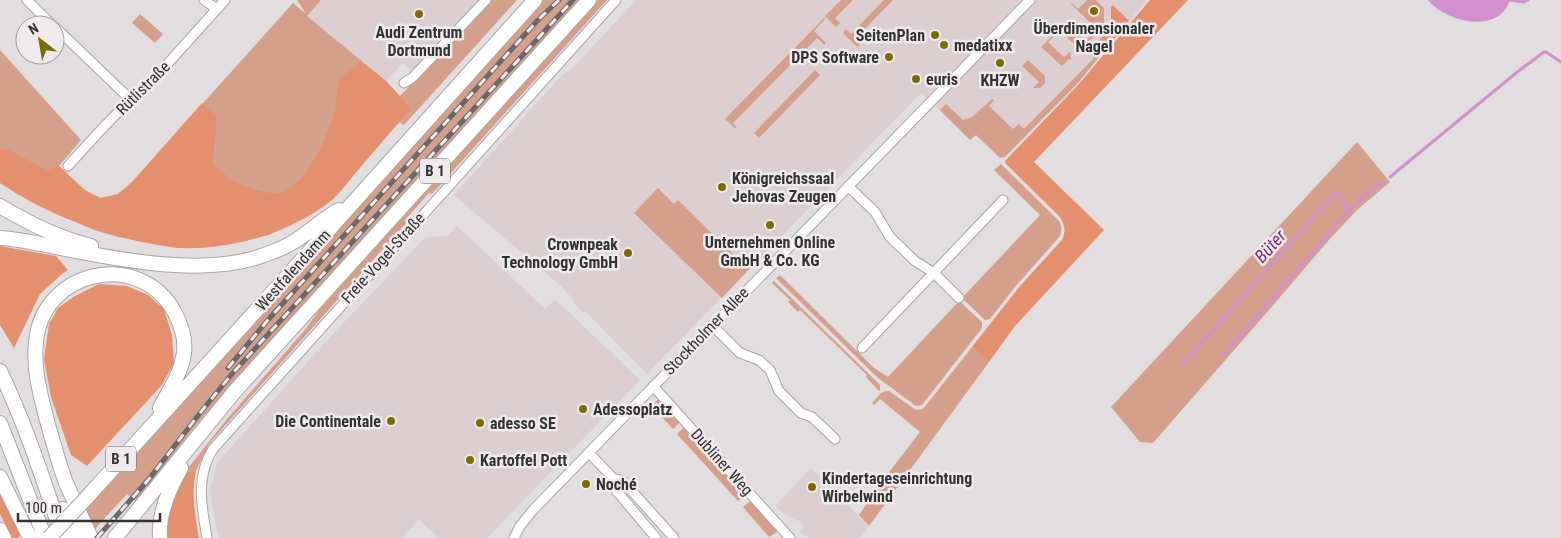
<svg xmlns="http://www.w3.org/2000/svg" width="1561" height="538" font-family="'Roboto Condensed',sans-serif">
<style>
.built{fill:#dcced1}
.green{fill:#d4a08b}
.forest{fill:#e4906e}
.water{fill:#d190ce}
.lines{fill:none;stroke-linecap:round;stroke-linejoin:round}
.stream{stroke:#d190ce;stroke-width:3}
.minor-casing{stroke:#aaa6a7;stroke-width:11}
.highway-casing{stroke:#aaa6a7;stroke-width:16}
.minor{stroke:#fff;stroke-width:9}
.highway{stroke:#fff;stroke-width:14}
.rail-casing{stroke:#6a6868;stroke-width:5}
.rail{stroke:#efeaeb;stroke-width:3;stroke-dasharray:9;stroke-linecap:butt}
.highway-bridge-casing{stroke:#aaa6a7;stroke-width:16;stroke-linecap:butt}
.highway-bridge{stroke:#fff;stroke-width:14}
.poi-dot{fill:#7a6b04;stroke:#efeaeb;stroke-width:2}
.labels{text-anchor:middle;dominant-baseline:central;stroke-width:5;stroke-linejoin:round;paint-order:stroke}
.shield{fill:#efeaeb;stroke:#6c6a6a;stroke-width:1}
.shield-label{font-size:15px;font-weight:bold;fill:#343333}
.poi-label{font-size:16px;font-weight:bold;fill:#343333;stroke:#efeaeb;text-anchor:start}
.street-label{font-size:16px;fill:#343333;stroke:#efeaeb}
.water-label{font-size:18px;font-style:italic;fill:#7c307b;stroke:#efeaeb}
</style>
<rect width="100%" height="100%" fill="#e2ddde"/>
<path class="built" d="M 321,0 L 480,0 L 416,68 L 410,69 L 403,63 L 386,81 L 307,16 Z
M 636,0 L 1147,0 L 1077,84 L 1005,157 L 1000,158 L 976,135 L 970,140 L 921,93 L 647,374 L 585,311 L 583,313 L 573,302 L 574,300 L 561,286 L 454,195 L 563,74 L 571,70 Z
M 457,226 L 545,309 L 555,299 L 640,380 L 487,538 L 439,538 L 419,520 L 401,538 L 219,538 L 213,511 L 210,489 L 217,463 L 330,337 L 426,237 L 448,236 Z
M 811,468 L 869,526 L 860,538 L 808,538 L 800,532 L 804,527 L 799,520 L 797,521 L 788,515 L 787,515 L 775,506 Z"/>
<path class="green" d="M 297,0 L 321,0 L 307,16 L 386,81 L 400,96 L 492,0 L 517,0 L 404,125 L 399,122 L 333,199 L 315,211 L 269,235 L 208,247 L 179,248 L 118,237 L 94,230 L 49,210 L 0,183 L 0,50 L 81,140 L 59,166 C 74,181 95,208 118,194 C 124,190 129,185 133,181 L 293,3 L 306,14 Z
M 543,0 L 580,0 L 383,219 L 301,307 L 220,398 L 193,429 L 136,502 L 127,494 L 93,531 L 86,516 L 87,508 L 247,332 Z
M 598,0 L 607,0 L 432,194 L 429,193 L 405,220 L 407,222 L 223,428 L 209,444 L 196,471 L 185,472 L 227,419 L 304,331 L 320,309 Z
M 841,0 L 853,0 L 835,18 L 840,23 L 836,27 L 825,16 Z
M 884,0 L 893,0 L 856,38 L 861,44 L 857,47 L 843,33 L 846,29 L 851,34 Z
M 1087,0 L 1096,0 L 1104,8 L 1104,25 L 1085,46 L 1076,46 L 1059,29 L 1061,27 L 1064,27 L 1067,24 L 1086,41 L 1097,29 L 1071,4 L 1072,3 L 1078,9 Z
M 140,14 L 163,34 L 155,43 L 132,23 Z
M 824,18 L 825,19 L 814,31 L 825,42 L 825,45 L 817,38 L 733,123 L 737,128 L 736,129 L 725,119 Z
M 1053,35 L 1054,36 L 1048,42 L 1064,57 L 1070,52 L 1071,60 L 1069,59 L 1062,66 L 1041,47 Z
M 1101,38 L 1109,45 L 1077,84 L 1005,157 L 1000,158 L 976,135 L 970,140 L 940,110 L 946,104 L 963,120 L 972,117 L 992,99 L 994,100 L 989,106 L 1013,129 L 1019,124 L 1024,129 L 1094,58 L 1088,52 Z
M 1028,60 L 1045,76 L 1045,83 L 1040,88 L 1033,88 L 1039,82 L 1022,66 Z
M 815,70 L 820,75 L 759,138 L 754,133 Z
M 1357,142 L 1390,182 L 1357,210 L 1328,241 L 1269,310 L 1153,443 L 1140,442 L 1111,407 Z
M 1001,164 L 1058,220 C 1062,225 1062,229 1060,236 L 1015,287 L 990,319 L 985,320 L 962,298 L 1040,215 L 994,170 Z
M 658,188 L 674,204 L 678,200 L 734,255 L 733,256 L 744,267 L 752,260 L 755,263 L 722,298 L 634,213 Z
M 780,275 L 874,368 L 888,377 L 959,301 L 982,322 L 982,328 L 922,405 L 916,406 L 878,378 L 776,278 Z
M 774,281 L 880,385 L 880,390 L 879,391 L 866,377 L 867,375 L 800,310 L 798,312 L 788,302 L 790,300 L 772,283 Z
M 972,347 L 989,362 L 869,526 L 859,515 L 890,471 L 920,432 L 880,399 L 874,405 L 872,403 C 877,398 881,390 889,391 L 916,410 L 923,409 Z
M 659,398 L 679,420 L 679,423 L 673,429 L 652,406 Z
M 683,428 L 686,428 L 744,493 L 744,496 L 738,501 L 677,434 Z
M 752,501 L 777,529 L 777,532 L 769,537 L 743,507 L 749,502 Z"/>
<path class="forest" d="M 1150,0 L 1188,0 L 1034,162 L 1104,230 L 1015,326 L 989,362 L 972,347 L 1020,286 L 1062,240 C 1066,232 1065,225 1060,217 L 1006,164 L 1005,161 L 1078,85 Z
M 1113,5 L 1129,21 L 1109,45 L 1101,38 L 1111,28 L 1111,7 Z
M 361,61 L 386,81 L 411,109 C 393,129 375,150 357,171 C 349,181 341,192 332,200 C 291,233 232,250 180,248 C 167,247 154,244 142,242 C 92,231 43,212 0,183 L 0,150 L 5,148 L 47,170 L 59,166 L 85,190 L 100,198 L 118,194 L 133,181 L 202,103 L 217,117 L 213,163 C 218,168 224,174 230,179 C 237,185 271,196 281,193 C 309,182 328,136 335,108 C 337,99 337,90 338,81 Z
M 0,246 L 56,256 L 68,270 L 62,274 L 40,294 L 14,348 L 0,325 Z
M 99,284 L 127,286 L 148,295 L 164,309 L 172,335 L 174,363 L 162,385 L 87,466 L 71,455 L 51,397 L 44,359 L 49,324 L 58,308 L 75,296 Z
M 196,471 C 191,493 195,515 199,538 L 168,538 L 166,522 L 171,497 L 185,472 Z
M 0,492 L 20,531 L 19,538 L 12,538 L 0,514 Z"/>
<path class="water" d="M 1428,0 L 1510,0 C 1499,35 1445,22 1428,0 Z"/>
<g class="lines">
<path class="stream" d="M 1509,0 L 1523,2 L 1528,0
M 1390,177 L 1516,73 L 1544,52 L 1546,52 L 1561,62
M 1224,355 L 1350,209
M 1183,364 L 1334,194 L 1336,194 L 1348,209 L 1350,209 L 1367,193 L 1383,182"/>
<defs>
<path id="minor" d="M 27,0 L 52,25
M 204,0 L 217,9
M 55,27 L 131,100
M 404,83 L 413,77 L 486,0
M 68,166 C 92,140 116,111 144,90 L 225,0
M 848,186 L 875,212 L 890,237 L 915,261 L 934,273 L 959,298
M 712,325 L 740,353 L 759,360 L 770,370 L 779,391 L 801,413 L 812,417 L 835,439
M 862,348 L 1003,200
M 653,386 L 790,538
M 589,453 L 613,478 L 623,481 L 674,538
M 613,478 L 615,489 L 656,538
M 207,538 C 202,508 195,477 213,449 L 616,0
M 514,538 L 520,526 L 534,509 L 1030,0"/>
<path id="highway" d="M 0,206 C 28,223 59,238 91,246
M 0,238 C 20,239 40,244 60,248 C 120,260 206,277 264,255 C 276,251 288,246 298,239 C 312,230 324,218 339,210
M 0,371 C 26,425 44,482 63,538
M 0,423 L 45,538
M 0,477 L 30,538
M 90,494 L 263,303 L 535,0
M 63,509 L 77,538
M 0,530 L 4,538
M 91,538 C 83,520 74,501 66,483 C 58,461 52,439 46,417 C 40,393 33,368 36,342 C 42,270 140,248 175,313 C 181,325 186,339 184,353 C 181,374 169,390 160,408
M 115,538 L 235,391 L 589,0
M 160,538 C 158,514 169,489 181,468"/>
</defs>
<use href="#minor" class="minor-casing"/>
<use href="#highway" class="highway-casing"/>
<use href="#minor" class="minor"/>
<use href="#highway" class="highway"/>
<defs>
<path id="rail" d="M 228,368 L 267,321 L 538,20 L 559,0
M 97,538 L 149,479 L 200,413 L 231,375 L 573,0"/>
</defs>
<use href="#rail" class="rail-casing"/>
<use href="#rail" class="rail"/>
<defs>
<path id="highway-bridge" d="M 49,538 L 90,494"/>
</defs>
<use href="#highway-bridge" class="highway-bridge-casing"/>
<use href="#highway-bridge" class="highway-bridge"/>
</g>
<g class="poi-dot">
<circle cx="1094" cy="11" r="5"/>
<circle cx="419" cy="14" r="5"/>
<circle cx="935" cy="35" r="5"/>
<circle cx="944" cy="45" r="5"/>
<circle cx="889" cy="57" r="5"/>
<circle cx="1000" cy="63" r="5"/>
<circle cx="916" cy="79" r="5"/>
<circle cx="722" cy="187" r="5"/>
<circle cx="770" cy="225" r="5"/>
<circle cx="628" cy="253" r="5"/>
<circle cx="583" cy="409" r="5"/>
<circle cx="391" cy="421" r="5"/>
<circle cx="480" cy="423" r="5"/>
<circle cx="470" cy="460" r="5"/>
<circle cx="586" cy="484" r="5"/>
<circle cx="812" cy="487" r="5"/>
</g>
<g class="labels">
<g class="shield">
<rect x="420" y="158.5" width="30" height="25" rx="4"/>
<rect x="106" y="446.5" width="30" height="25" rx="4"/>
</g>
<g class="shield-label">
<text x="435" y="171">B 1</text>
<text x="121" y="459">B 1</text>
</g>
<g class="poi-label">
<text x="1094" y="28" text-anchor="middle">Überdimensionaler<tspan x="1094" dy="18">Nagel</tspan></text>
<text x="419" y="32" text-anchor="middle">Audi Zentrum<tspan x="419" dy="18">Dortmund</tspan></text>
<text x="925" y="35" text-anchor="end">SeitenPlan</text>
<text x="954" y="45">medatixx</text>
<text x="879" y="57" text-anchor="end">DPS Software</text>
<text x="926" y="79">euris</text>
<text x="1000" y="80" text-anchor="middle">KHZW</text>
<text x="732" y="178">Königreichssaal<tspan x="732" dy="18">Jehovas Zeugen</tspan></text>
<text x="770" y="242" text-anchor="middle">Unternehmen Online<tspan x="770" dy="18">GmbH &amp; Co. KG</tspan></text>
<text x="618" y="244" text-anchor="end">Crownpeak<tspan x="618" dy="18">Technology GmbH</tspan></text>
<text x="593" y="409">Adessoplatz</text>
<text x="381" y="421" text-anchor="end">Die Continentale</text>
<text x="490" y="423">adesso SE</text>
<text x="480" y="460">Kartoffel Pott</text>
<text x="822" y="478">Kindertageseinrichtung<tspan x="822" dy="18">Wirbelwind</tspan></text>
<text x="596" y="484">Noché</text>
</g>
<g class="street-label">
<text transform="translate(143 88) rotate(-45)">Rütlistraße</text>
<text transform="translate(383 258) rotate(-48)">Freie-Vogel-Straße</text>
<text transform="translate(293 270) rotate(-48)">Westfalendamm</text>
<text transform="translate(706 331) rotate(-46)">Stockholmer Allee</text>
<text transform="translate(722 462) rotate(48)">Dubliner Weg</text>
</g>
<g class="water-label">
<text transform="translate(1270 246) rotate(-48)">Büter</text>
</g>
</g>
<g transform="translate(40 40) rotate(329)"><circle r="24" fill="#efeaeb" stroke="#a4a1a1"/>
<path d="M0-4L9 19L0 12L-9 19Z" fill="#7a6b04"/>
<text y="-8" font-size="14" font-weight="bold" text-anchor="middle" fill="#343333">N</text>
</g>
<path d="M18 513v8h142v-8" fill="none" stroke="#343333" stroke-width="2.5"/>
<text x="25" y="513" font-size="15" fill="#343333" stroke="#efeaeb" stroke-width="4" paint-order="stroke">100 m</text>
</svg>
